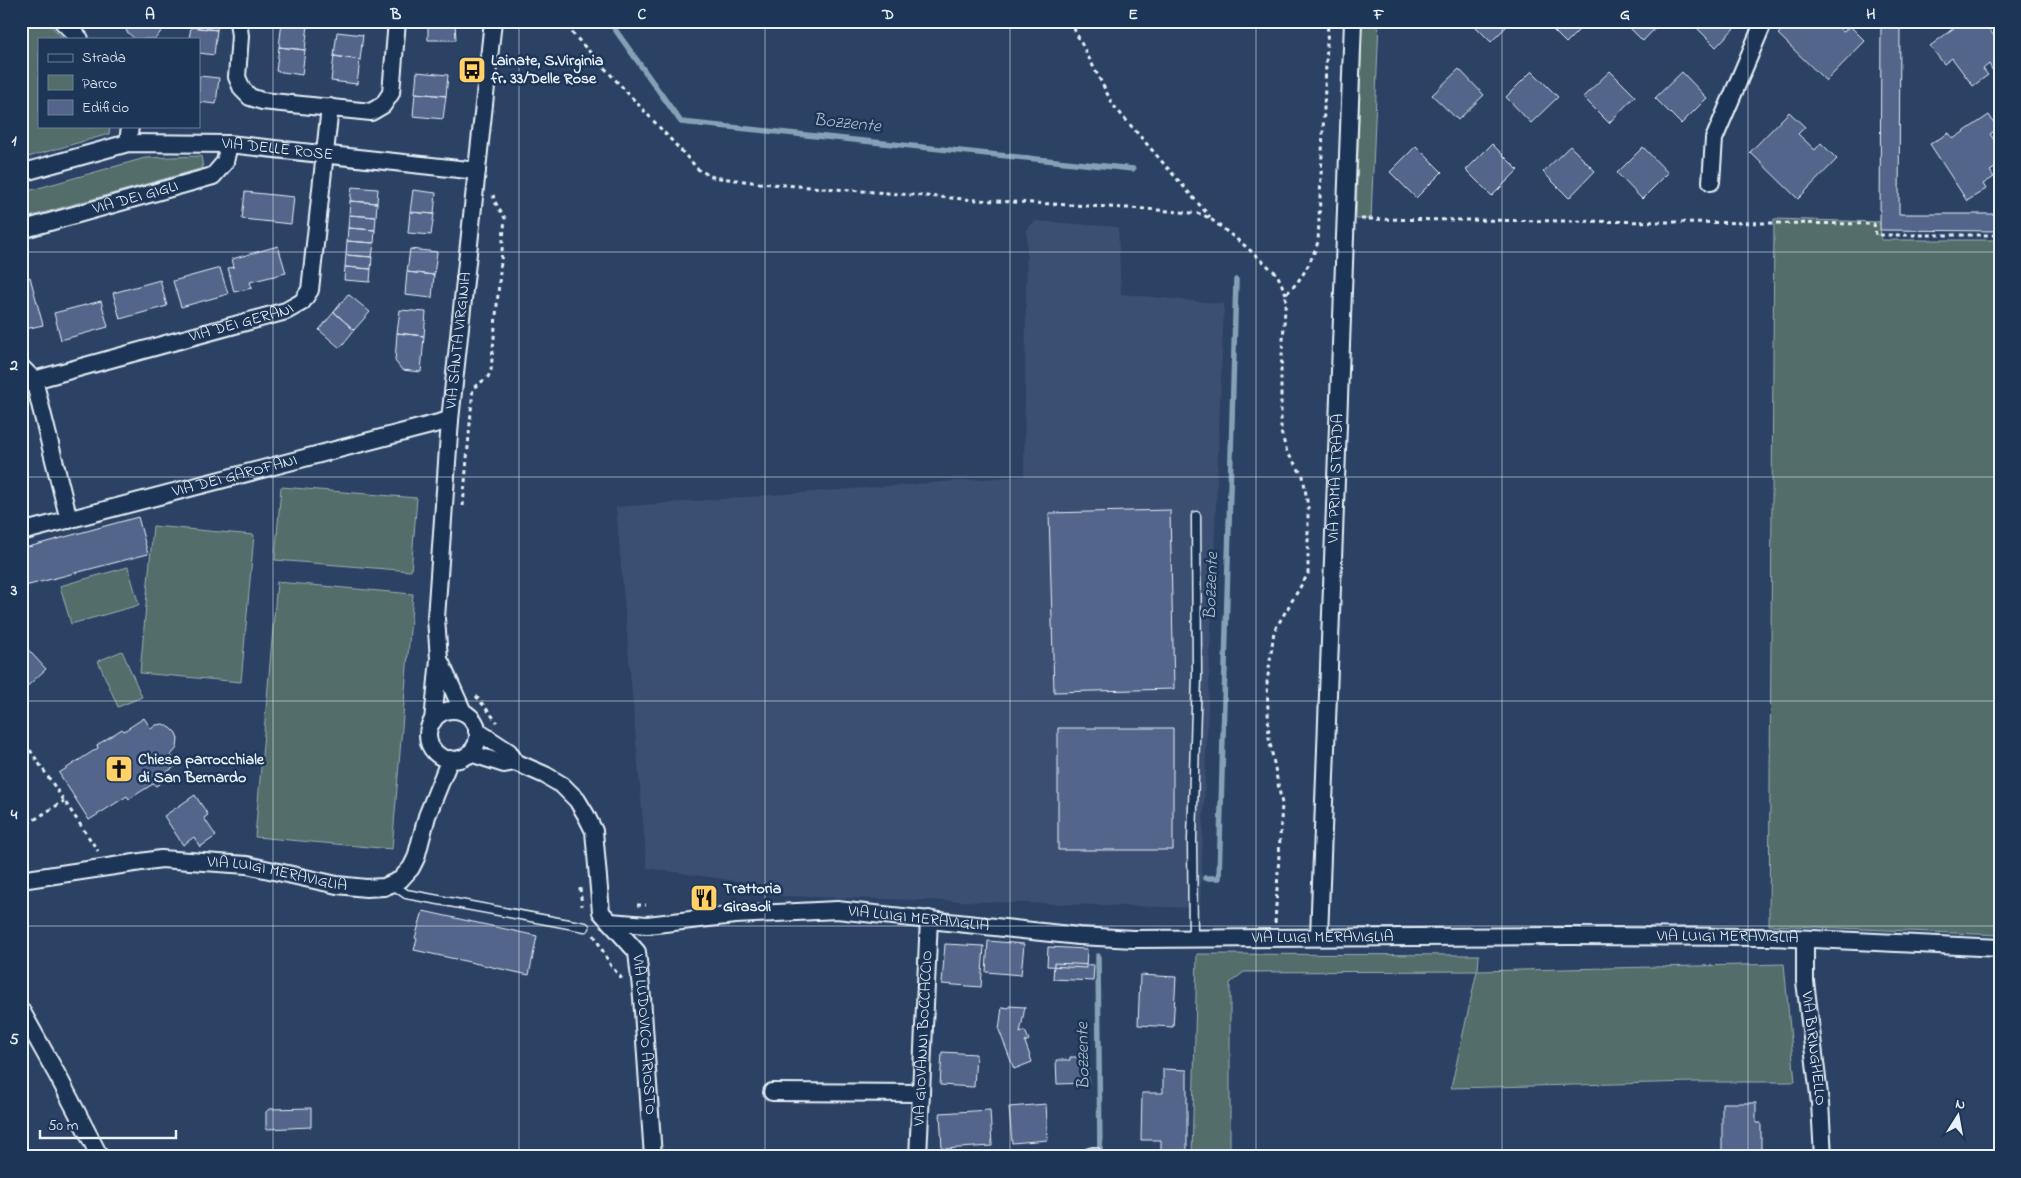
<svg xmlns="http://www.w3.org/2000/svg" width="2021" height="1178" font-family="'Indie Flower',sans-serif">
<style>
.built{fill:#3b4f73}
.green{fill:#536d6a;stroke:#9eafb1}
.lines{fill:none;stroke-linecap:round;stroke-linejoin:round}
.stream{stroke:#86a1b7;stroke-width:5.5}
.building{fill:#53658b;stroke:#e8f1f8}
.lane-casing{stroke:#e8f1f8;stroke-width:11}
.street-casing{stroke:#e8f1f8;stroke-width:20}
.path{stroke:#e8f1f8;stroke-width:3;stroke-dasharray:4 4;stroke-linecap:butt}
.lane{stroke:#1d3557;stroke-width:8}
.street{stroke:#1d3557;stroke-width:16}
.grid{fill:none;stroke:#e8f1f8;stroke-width:1;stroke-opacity:0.55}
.labels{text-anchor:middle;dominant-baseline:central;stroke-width:5;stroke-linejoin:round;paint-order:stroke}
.poi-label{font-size:16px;font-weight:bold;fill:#e8f1f8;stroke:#1d3557;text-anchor:start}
.street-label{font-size:16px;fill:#e8f1f8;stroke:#1d3557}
.water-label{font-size:18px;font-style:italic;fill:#afc2d2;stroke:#1d3557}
.neatline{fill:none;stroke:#e8f1f8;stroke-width:2}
.grid-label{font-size:16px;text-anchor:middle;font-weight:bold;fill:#e8f1f8}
</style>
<rect width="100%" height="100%" fill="#2b4265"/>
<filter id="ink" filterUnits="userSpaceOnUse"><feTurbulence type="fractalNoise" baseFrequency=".02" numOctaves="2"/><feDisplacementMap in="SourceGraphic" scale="10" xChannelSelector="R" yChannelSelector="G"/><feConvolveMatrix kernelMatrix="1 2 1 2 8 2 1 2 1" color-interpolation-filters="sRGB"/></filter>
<g filter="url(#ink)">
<path class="built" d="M 1036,221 L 1118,227 L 1121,294 L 1224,304 L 1200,908 L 780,896 L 777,887 L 647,868 L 616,507 L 1024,476 L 1027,228 Z"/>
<path class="green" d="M 21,21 L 46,21 L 64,39 L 39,39 L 39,126 L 110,126 L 109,134 L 21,159 Z
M 1362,21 L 1379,21 L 1371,219 L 1356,219 Z
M 201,156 L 203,168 L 21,219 L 21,193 L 145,158 Z
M 1774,219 L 1880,222 L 1881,240 L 2000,240 L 2000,935 L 1769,925 Z
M 281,487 L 417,498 L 411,571 L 275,560 Z
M 153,526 L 254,535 L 241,682 L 140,673 Z
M 128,567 L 139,605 L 71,624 L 60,586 Z
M 277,582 L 413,594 L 392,849 L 255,837 Z
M 122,651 L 142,697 L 118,707 L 98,661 Z
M 1197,954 L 1479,955 L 1478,971 L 1784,964 L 1795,1082 L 1696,1082 L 1451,1088 L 1477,971 L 1244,972 L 1230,983 L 1230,1157 L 1192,1157 Z"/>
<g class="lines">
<path class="stream" d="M 609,21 L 681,122 L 1133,169
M 1205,878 L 1219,878 L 1236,280
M 1098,956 L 1100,1156"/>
</g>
<path class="building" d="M 134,21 L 163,21 L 167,24 L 155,39 L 135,39 L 126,31 Z
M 192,21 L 218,21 L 217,30 L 191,27 Z
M 428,21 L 455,21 L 456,40 L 428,40 Z
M 1470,21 L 1512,21 L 1491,42 Z
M 1544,21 L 1588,21 L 1566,43 Z
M 1623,21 L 1662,21 L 1643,41 Z
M 1690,21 L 1741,21 L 1716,47 Z
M 1791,21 L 1832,21 L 1843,32 L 1850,26 L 1865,41 L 1826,81 L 1778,34 Z
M 1881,21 L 1900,21 L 1899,214 L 2000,214 L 2000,231 L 1880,230 Z
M 1963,21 L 1983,21 L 2000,44 L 2000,66 L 1993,71 L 1989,64 L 1983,69 L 1988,75 L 1973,86 L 1952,58 L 1944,64 L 1930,46 Z
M 282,22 L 308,25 L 305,50 L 279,47 Z
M 191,27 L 217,30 L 214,55 L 199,53 L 199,39 L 189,39 Z
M 337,32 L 363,35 L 360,60 L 334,56 Z
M 279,47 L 305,50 L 302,75 L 276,71 Z
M 334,56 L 360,60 L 357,84 L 331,81 Z
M 1459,69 L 1484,95 L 1458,120 L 1432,95 Z
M 1532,71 L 1558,97 L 1531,123 L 1506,97 Z
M 1610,71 L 1635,96 L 1609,123 L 1583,97 Z
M 417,72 L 448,75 L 446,96 L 415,93 Z
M 1682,72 L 1707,98 L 1681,124 L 1655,98 Z
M 199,76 L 219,78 L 216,104 L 199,102 Z
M 415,93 L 446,96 L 443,119 L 413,116 Z
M 1789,112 L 1805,127 L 1798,134 L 1815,150 L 1821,143 L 1837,159 L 1798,199 L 1750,152 Z
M 1989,115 L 1998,129 L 1990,134 L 1995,141 L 2000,137 L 2000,165 L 1990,171 L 1994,177 L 1983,184 L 1986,189 L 1967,201 L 1930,144 L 1949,133 L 1953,139 Z
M 1492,144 L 1518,170 L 1492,196 L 1466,170 Z
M 1416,146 L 1442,172 L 1416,198 L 1390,172 Z
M 1570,146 L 1595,171 L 1569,198 L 1543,172 Z
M 1643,147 L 1668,173 L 1642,199 L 1617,173 Z
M 352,187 L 378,189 L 377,203 L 350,201 Z
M 413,190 L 436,193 L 434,214 L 410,212 Z
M 245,192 L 294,197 L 291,224 L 242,219 Z
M 350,201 L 377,203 L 376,217 L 349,215 Z
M 410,212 L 434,214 L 431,235 L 408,233 Z
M 349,215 L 376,217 L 375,230 L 348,228 Z
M 348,228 L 375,230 L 374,243 L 347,241 Z
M 347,241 L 374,243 L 372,257 L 346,255 Z
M 278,246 L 286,273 L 250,282 L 252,288 L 234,292 L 228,268 L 234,267 L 232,259 Z
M 410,249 L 437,252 L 434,275 L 407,272 Z
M 346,255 L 372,257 L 371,269 L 345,267 Z
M 345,267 L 371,269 L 370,282 L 344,280 Z
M 220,268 L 228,294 L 181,307 L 173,281 Z
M 407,272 L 434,275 L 432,298 L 405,295 Z
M 30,277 L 43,325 L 21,330 L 21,280 Z
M 160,280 L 167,306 L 120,319 L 113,293 Z
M 348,294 L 370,312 L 354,330 L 334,312 Z
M 101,301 L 108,327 L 61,340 L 54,313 Z
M 400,310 L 426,312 L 424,336 L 397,333 Z
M 334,312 L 354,330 L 340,348 L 319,330 Z
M 397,333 L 424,336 L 421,372 L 402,370 L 395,361 Z
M 1170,510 L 1174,689 L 1054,692 L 1049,513 Z
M 138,517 L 148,554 L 21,587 L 21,549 Z
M 21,642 L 46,669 L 21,692 Z
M 144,718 L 151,729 L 156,725 L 163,724 L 171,728 L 176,733 L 178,739 L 177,748 L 171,755 L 178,764 L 163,775 L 166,779 L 156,786 L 153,784 L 129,799 L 127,796 L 89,820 L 59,773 L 98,748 L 97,745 L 122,729 L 124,731 Z
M 1058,728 L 1173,728 L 1173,850 L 1058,850 Z
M 195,795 L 208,815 L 204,818 L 216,836 L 200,847 L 194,837 L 183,845 L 164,816 Z
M 423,911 L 537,936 L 529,975 L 414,950 L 417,939 L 415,938 Z
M 988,941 L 1024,944 L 1021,975 L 986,972 Z
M 945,944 L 984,946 L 981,987 L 942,984 Z
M 1048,947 L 1087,949 L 1086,968 L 1047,966 Z
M 1054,963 L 1094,965 L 1093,981 L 1053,979 Z
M 1140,975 L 1176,977 L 1173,1027 L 1138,1025 Z
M 1009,1006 L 1025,1007 L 1020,1033 L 1025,1031 L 1029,1040 L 1025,1042 L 1032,1062 L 1014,1069 L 999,1030 L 1002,1007 L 1009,1008 Z
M 942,1052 L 976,1054 L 974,1087 L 940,1085 Z
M 1070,1057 L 1088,1057 L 1088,1083 L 1057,1084 L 1056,1060 L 1070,1060 Z
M 1163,1069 L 1187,1070 L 1187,1156 L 1161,1156 L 1161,1140 L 1141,1140 L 1142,1093 L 1163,1093 Z
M 1722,1103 L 1756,1103 L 1756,1123 L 1761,1123 L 1761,1152 L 1722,1152 Z
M 1046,1104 L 1048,1140 L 1012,1143 L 1009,1107 Z
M 311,1108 L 311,1127 L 266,1129 L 266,1112 L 269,1109 Z
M 990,1110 L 992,1146 L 942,1149 L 940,1113 Z"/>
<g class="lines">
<defs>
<path id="lane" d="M 392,884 L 406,894 L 585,927
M 1193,937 L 1192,840 L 1197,676 L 1196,516"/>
<g id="street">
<path d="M 62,21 L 80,39"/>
<path d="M 238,21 L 240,36 L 237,77 L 242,89 L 250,97 L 262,101 L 371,112 L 383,105 L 391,93 L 397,21"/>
<path d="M 128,143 L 130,126"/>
<path id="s1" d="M 21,173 L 128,143 L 229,144 L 477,171"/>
<path d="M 1711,182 L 1714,139 L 1764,21"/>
<path id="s2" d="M 21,230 L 213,176 L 225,162 L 229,144"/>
<path d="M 21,367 L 34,380 L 69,520"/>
<path id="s3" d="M 34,380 L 286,311 L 302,302 L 310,290 L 330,107"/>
<path id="s4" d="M 21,532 L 450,420"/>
<path d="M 441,663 L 463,712"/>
<circle cx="453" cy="735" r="25"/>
<path id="s5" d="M 433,721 L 439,659 L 436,618 L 450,420 L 493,21"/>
<path d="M 477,731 L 509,752 L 515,762"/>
<path id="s6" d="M 470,753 L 504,764 L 515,762 L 545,775 L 562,785 L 577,800 L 586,815 L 594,831 L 601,912 L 637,952 L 642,997 L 653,1157"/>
<path id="s7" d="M 21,880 L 161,859 L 247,865 L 337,885 L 366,888 L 384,887 L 400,880 L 411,868 L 416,858 L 427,816 L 450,759"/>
<path id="s8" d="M 610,922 L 647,925 L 735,915 L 837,910 L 1079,936 L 1134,939 L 1571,936 L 1770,937 L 2000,948"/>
<path id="s9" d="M 1319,937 L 1353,21"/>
<path id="s10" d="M 1805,940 L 1805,981 L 1820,1103 L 1823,1157"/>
<path d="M 21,1010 L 60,1080 L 100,1157"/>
<path d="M 772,1092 L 921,1093"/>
<path id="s11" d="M 918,1157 L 929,919"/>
<path d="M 1090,1157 L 1094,1156"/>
</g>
</defs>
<use href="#lane" class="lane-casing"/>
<use href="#street" class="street-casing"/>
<path class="path" d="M 561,21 L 699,170 L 713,177 L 759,183 L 977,200 L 1146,209 L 1202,214 L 1212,220 L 1244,245 L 1277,274 L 1286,294
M 1070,21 L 1113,105 L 1210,217
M 1361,219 L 1874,224 L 1876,235 L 2000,235
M 463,506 L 473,388 L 488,377 L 491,370 L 505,218 L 495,202 L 493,195
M 476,696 L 497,722
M 30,750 L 98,851
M 21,828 L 64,801
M 580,888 L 582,906
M 637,905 L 646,905
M 1275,923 L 1282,804 L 1269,738 L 1267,683 L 1274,631 L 1308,574 L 1308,507 L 1303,476 L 1287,452 L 1281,432 L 1281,370 L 1286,294 C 1302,280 1311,262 1318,242 L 1328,21
M 594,935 L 611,966 L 623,980"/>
<use href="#lane" class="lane"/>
<use href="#street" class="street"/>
</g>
</g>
<path class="grid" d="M 273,21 L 273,1157M 519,21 L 519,1157M 765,21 L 765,1157M 1010,21 L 1010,1157M 1256,21 L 1256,1157M 1502,21 L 1502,1157M 1748,21 L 1748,1157M 21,252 L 2000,252M 21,477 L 2000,477M 21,701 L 2000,701M 21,926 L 2000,926"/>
<defs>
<symbol id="bus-square" viewBox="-11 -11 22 22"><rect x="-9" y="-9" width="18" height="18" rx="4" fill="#ffd166" stroke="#1d3557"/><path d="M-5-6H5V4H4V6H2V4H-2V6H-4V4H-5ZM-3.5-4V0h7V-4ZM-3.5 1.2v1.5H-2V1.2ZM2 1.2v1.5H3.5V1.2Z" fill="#111"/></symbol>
<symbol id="church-square" viewBox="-11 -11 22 22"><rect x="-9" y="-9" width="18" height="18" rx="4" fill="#ffd166" stroke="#1d3557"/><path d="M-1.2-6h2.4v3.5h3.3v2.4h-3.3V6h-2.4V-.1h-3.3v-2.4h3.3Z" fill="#111"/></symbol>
<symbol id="restaurant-square" viewBox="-11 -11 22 22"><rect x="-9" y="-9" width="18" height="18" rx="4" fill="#ffd166" stroke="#1d3557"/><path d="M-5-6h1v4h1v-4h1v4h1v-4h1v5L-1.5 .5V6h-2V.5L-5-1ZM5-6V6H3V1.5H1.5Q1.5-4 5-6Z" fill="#111"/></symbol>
</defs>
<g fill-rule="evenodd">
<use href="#bus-square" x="456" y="54" width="32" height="32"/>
<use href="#church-square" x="103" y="753" width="32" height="32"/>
<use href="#restaurant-square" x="688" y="882" width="32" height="32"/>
</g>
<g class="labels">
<g class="poi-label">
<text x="491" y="61">Lainate, S.Virginia<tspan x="491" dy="18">fr. 33/Delle Rose</tspan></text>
<text x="138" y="760">Chiesa parrocchiale<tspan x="138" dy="18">di San Bernardo</tspan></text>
<text x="723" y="889">Trattoria<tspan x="723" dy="18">Girasoli</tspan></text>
</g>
<g class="street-label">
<text stroke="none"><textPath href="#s1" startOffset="261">VIA DELLE ROSE</textPath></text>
<text stroke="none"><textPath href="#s2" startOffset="119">VIA DEI GIGLI</textPath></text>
<text stroke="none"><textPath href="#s3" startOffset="215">VIA DEI GERANI</textPath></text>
<text stroke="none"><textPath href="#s5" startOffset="382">VIA SANTA VIRGINIA</textPath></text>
<text stroke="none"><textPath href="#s4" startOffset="221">VIA DEI GAROFANI</textPath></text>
<text stroke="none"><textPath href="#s9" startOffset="459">VIA PRIMA STRADA</textPath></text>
<text stroke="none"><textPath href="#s7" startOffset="259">VIA LUIGI MERAVIGLIA</textPath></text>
<text stroke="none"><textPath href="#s8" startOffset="310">VIA LUIGI MERAVIGLIA</textPath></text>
<text stroke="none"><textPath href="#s8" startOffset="715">VIA LUIGI MERAVIGLIA</textPath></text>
<text stroke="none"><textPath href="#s8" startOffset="1120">VIA LUIGI MERAVIGLIA</textPath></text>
<text stroke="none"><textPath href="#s6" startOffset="374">VIA LUDOVICO ARIOSTO</textPath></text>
<text stroke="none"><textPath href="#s11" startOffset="119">VIA GIOVANNI BOCCACCIO</textPath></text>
<text stroke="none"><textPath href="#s10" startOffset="109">VIA BIRINGHELLO</textPath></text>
</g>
<g class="water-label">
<text transform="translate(847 124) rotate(6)">Bozzente</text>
<text transform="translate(1212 586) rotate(-88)">Bozzente</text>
<text transform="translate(1084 1056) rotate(-91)">Bozzente</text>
</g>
</g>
<rect width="2021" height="1178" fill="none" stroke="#1d3557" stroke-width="55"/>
<rect x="38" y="38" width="162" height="90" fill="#1d3557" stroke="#6e8097"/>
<rect x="48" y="54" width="25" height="8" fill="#1d3557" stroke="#6e8097"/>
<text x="82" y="62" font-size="15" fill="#e8f1f8">Strada</text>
<rect x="48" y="75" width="25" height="15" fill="#536d6a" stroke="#6e8097"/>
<text x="82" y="88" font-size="15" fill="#e8f1f8">Parco</text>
<rect x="48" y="100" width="25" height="15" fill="#53658b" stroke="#6e8097"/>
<text x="82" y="112" font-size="15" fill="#e8f1f8">Edificio</text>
<g transform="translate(1958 1116) rotate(11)" stroke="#1d3557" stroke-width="4" paint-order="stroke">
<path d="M0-4L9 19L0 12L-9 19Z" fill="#e8f1f8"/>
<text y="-8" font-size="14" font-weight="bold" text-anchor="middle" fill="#e8f1f8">N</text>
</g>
<path d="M40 1130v8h136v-8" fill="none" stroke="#e8f1f8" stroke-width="2.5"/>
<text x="48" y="1130" font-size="15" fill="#e8f1f8" stroke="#1d3557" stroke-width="4" paint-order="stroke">50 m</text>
<rect x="28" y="28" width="1966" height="1122" class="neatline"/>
<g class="grid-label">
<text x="150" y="19">A</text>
<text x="396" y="19">B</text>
<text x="642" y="19">C</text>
<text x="888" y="19">D</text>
<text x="1133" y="19">E</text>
<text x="1379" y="19">F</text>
<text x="1625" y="19">G</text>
<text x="1871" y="19">H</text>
<text x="14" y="145">1</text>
<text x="14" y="370">2</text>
<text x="14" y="595">3</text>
<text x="14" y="819">4</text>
<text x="14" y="1044">5</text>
</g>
</svg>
